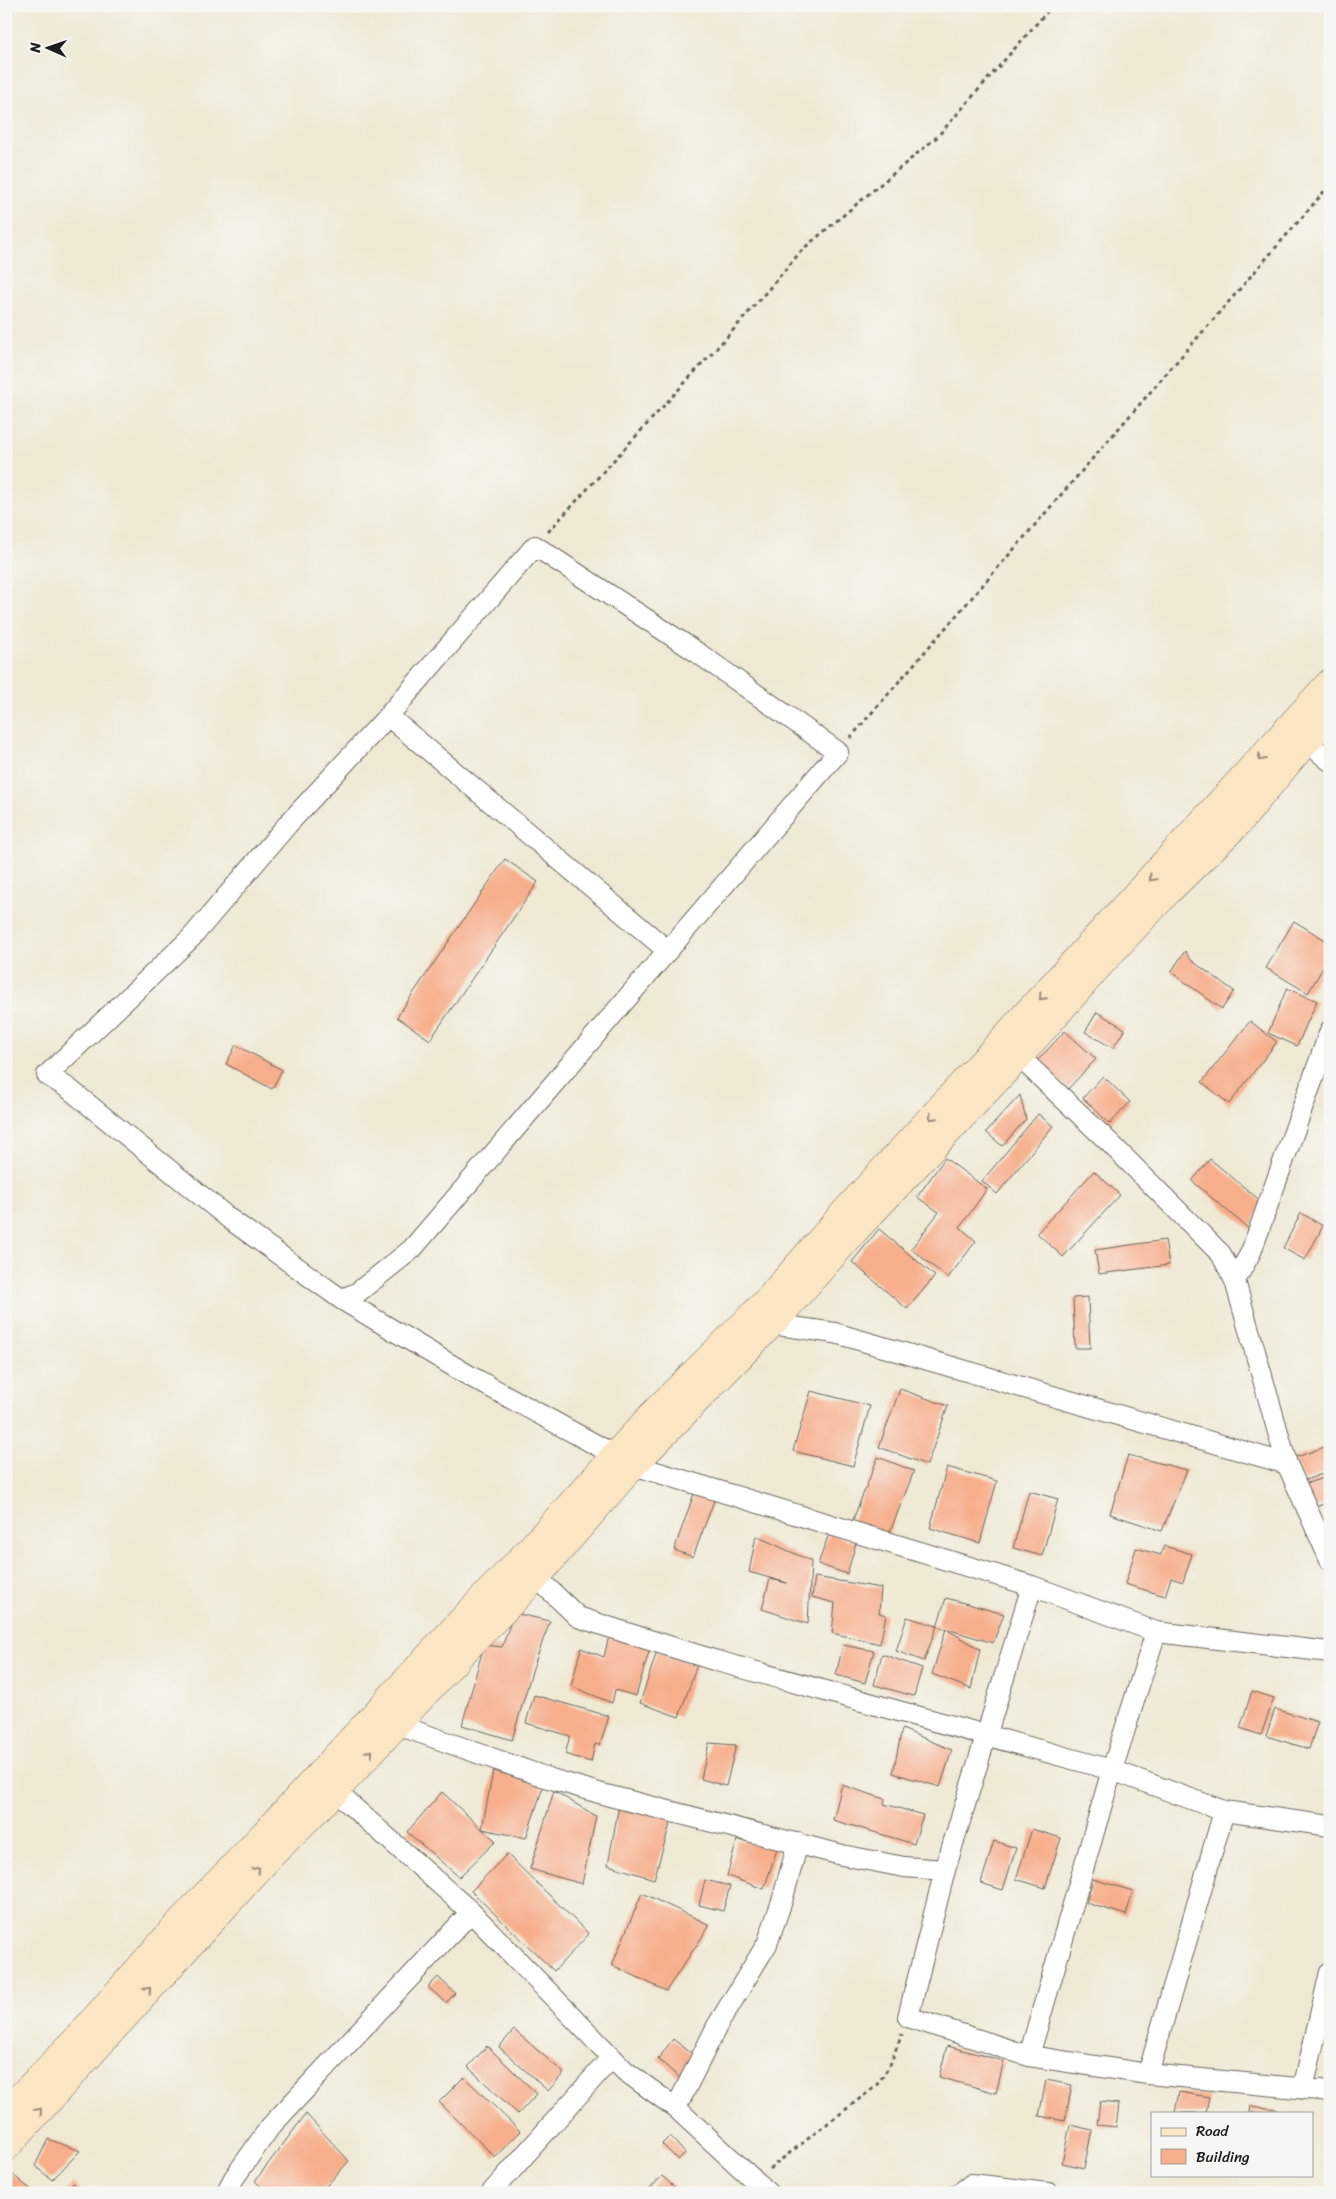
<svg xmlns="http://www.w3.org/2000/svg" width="1336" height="2199" font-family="Sriracha,sans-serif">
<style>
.building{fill:#f7ae8b}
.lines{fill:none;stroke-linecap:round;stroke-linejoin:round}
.street-casing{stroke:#66645c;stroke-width:22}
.secondary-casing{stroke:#66645c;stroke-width:29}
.path{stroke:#66645c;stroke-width:3;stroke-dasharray:4 4;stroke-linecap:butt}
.street{stroke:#fff;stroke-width:20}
.secondary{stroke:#fbe6c4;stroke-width:28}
.oneway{stroke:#978b78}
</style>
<rect width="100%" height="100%" fill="#f6f6f2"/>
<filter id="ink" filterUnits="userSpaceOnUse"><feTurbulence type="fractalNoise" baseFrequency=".02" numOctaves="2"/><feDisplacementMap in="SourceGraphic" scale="10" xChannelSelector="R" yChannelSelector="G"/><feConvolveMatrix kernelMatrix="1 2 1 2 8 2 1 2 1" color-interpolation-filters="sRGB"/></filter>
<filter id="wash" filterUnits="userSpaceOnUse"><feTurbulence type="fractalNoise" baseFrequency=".0096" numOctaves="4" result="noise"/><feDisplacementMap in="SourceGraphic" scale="20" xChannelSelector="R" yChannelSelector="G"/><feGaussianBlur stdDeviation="1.12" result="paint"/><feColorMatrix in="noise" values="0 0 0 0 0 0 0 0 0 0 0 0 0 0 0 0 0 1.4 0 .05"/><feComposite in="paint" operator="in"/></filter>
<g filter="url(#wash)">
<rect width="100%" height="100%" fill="#efe9d4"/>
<g id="blocks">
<path class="building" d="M 505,859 L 538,882 L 430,1040 L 397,1017 Z
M 1294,921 L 1330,943 L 1330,956 L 1308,993 L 1266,968 Z
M 1185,951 L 1191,960 L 1234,991 L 1222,1009 L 1171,972 Z
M 1287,988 L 1317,1001 L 1297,1046 L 1268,1033 Z
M 1097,1012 L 1125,1029 L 1113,1048 L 1085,1032 Z
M 1250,1021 L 1277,1042 L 1229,1104 L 1202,1082 Z
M 1065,1031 L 1096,1059 L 1068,1089 L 1037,1061 Z
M 236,1045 L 282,1070 L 272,1089 L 226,1064 Z
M 1103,1076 L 1130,1102 L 1110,1124 L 1083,1098 Z
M 1020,1095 L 1026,1119 L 1002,1146 L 986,1132 Z
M 1038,1114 L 1053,1126 L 997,1194 L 982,1181 Z
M 945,1158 L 987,1189 L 960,1227 L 976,1241 L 948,1278 L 911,1249 L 939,1212 L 917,1197 Z
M 1210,1159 L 1262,1202 L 1250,1230 L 1192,1181 Z
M 1094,1171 L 1120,1195 L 1063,1257 L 1037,1233 Z
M 1301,1213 L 1323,1226 L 1305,1260 L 1283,1248 Z
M 879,1229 L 935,1276 L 907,1309 L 852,1262 Z
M 1165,1240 L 1169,1265 L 1099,1274 L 1095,1250 Z
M 1088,1297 L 1090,1348 L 1075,1348 L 1073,1298 Z
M 900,1389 L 948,1406 L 927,1465 L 879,1447 Z
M 811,1391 L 870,1406 L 853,1466 L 793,1451 Z
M 1330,1445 L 1330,1471 L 1303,1481 L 1294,1458 Z
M 1128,1455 L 1187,1470 L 1162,1531 L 1110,1514 Z
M 878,1457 L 914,1471 L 888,1537 L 852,1522 Z
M 947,1467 L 997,1481 L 980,1543 L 930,1528 Z
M 1330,1476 L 1330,1502 L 1312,1508 L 1304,1484 Z
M 695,1491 L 715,1498 L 693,1557 L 674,1550 Z
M 1029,1491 L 1058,1499 L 1042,1556 L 1013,1548 Z
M 829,1534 L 856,1543 L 847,1574 L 818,1564 Z
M 756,1536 L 811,1561 L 808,1624 L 762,1609 L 770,1579 L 787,1583 L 749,1572 Z
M 1164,1546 L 1192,1554 L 1183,1582 L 1171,1578 L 1165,1596 L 1125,1584 L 1136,1548 L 1161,1555 Z
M 815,1577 L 881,1588 L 879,1613 L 886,1615 L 880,1644 L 832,1633 L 835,1603 L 812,1597 Z
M 946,1598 L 1004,1614 L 993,1643 L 937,1626 L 924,1661 L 896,1651 L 907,1617 L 937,1626 Z
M 514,1613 L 550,1621 L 533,1668 L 512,1740 L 462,1725 L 484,1645 L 502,1647 Z
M 946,1629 L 980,1649 L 971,1689 L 932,1674 Z
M 609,1636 L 651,1645 L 636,1696 L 615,1690 L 612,1703 L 571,1686 L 581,1648 L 604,1657 Z
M 843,1645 L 874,1651 L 865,1683 L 836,1675 Z
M 657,1651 L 697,1665 L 679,1717 L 640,1703 Z
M 882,1654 L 922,1668 L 914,1696 L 874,1685 Z
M 1252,1691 L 1274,1698 L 1261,1735 L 1240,1728 Z
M 534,1695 L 609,1716 L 600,1745 L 595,1744 L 591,1762 L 565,1754 L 570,1736 L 526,1723 Z
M 1275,1709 L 1318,1722 L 1309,1749 L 1266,1736 Z
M 902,1729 L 952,1750 L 940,1787 L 893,1773 Z
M 709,1743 L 736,1745 L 726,1786 L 701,1779 Z
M 493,1771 L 544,1784 L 526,1838 L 482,1829 L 496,1841 L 459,1877 L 407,1832 L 442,1792 L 482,1829 Z
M 842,1785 L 885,1799 L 884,1804 L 923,1815 L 914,1844 L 833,1820 Z
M 554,1791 L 596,1816 L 582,1884 L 530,1869 Z
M 619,1805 L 672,1817 L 654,1879 L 608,1865 Z
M 1032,1829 L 1061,1838 L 1045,1888 L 1016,1879 Z
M 737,1840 L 778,1846 L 764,1889 L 727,1876 Z
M 994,1841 L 1016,1848 L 1003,1890 L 981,1883 Z
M 507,1854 L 589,1934 L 554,1971 L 471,1891 Z
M 1093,1879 L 1133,1891 L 1126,1915 L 1086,1903 Z
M 705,1880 L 730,1886 L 723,1911 L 699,1905 Z
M 642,1893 L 710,1925 L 666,1991 L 612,1965 Z
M 438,1977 L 455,1993 L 446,2003 L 428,1987 Z
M 514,2030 L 564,2073 L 548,2091 L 499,2047 Z
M 673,2039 L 695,2056 L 680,2078 L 658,2059 Z
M 487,2046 L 537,2094 L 518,2114 L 468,2067 Z
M 947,2046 L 1004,2061 L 996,2093 L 939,2077 Z
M 464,2077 L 520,2131 L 495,2157 L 439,2102 Z
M 1046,2080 L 1072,2085 L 1065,2121 L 1039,2116 Z
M 1179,2092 L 1209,2097 L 1206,2113 L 1175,2113 Z
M 1100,2102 L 1119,2104 L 1116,2127 L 1097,2125 Z
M 1250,2106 L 1276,2109 L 1275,2113 L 1249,2113 Z
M 306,2114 L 349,2161 L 320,2193 L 268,2193 L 255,2181 Z
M 1070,2125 L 1092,2130 L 1084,2168 L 1062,2163 Z
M 670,2136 L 685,2153 L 678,2160 L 662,2144 Z
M 48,2139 L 80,2151 L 52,2180 L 35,2166 Z
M 12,2174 L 35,2193 L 6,2193 L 6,2180 Z
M 662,2176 L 681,2193 L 646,2193 Z
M 73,2183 L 83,2193 L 64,2193 Z"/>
</g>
</g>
<g filter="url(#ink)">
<use href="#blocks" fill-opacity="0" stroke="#66645c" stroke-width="1"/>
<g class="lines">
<defs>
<path id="street" d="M 388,716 L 667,950
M 1297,734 L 1330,761
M 1010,1048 L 1111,1144 L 1221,1254 L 1235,1281 L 1287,1464 L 1330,1560
M 1235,1281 L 1251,1252 L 1330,1031
M 341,1299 L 357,1293 L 412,1249 L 838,752 L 698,653 L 535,546 L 388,716 L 288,824 L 192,937 L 47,1075 L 68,1088 L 231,1220 L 341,1299 L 468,1375 L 633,1465 L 1032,1586 L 1156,1632 L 1330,1652
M 764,1318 L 771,1324 L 835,1333 L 1287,1464
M 528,1566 L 536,1577 L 578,1617 L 627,1633 L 717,1661 L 1112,1770 L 1224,1811 L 1330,1826
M 1032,1586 L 945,1870 L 908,2017 L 1029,2056 L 1148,2074 L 1330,2091
M 388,1717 L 398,1725 L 548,1778 L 606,1795 L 842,1855 L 904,1867 L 945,1870
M 329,1778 L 335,1791 L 471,1912 L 625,2071 L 676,2108 L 768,2193
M 1029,2056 L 1112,1770 L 1156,1632
M 1148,2074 L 1224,1811
M 1303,2089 L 1330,1972
M 676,2108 L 717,2026 L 767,1944 L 782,1901 L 798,1843
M 226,2193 L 234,2178 L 270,2127 L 471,1912
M 491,2193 L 611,2058
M 960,2193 L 972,2184 L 1048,2193"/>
<path id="secondary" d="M 6,2112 L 75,2041 L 183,1919 L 258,1841 L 467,1615 L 523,1557 L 654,1413 L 768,1300 L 845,1212 L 1330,683
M 6,2147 L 270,1856 L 335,1791 L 462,1653 L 536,1577 L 633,1465 L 779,1316 L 855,1230 L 1018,1057 L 1104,960 L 1169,890 L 1238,823 L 1305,742 L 1330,716"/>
</defs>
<use href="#street" class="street-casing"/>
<use href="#secondary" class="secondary-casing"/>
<path class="path" d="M 548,532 L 736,327 L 803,249 L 937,137 L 1052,6
M 850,738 L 1330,185
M 769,2169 L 876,2086 L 889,2067 L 902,2034"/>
<use href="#street" class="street"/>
<use href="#secondary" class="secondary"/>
</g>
<defs><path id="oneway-chevron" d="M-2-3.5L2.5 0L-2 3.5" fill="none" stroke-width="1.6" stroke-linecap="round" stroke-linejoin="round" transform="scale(1.25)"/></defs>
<g class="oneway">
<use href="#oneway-chevron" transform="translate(1261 758) rotate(131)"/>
<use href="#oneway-chevron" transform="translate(1152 878) rotate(133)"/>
<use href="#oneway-chevron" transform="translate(1042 997) rotate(133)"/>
<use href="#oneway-chevron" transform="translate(932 1117) rotate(133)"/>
<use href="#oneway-chevron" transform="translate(370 1753) rotate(-47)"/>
<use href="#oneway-chevron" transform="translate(257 1870) rotate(-48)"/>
<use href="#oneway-chevron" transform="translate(148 1990) rotate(-48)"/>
<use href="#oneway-chevron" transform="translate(39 2111) rotate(-48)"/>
</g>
</g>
<rect width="1336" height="2199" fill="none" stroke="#f6f6f2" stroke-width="25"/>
<rect x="1151" y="2112" width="162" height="65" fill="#f6f6f2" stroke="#9f9f9c"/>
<rect x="1161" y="2128" width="25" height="8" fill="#fbe6c4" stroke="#9f9f9c"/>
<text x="1196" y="2136" font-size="15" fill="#1c1c1c">Road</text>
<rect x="1161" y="2149" width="25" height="15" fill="#f7ae8b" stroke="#9f9f9c"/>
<text x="1196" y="2162" font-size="15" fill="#1c1c1c">Building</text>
<g transform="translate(48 48) rotate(272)" stroke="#f6f6f2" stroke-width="4" paint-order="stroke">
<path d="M0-4L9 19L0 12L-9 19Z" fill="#1c1c1c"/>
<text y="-8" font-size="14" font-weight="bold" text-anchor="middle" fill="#1c1c1c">N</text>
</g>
</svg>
